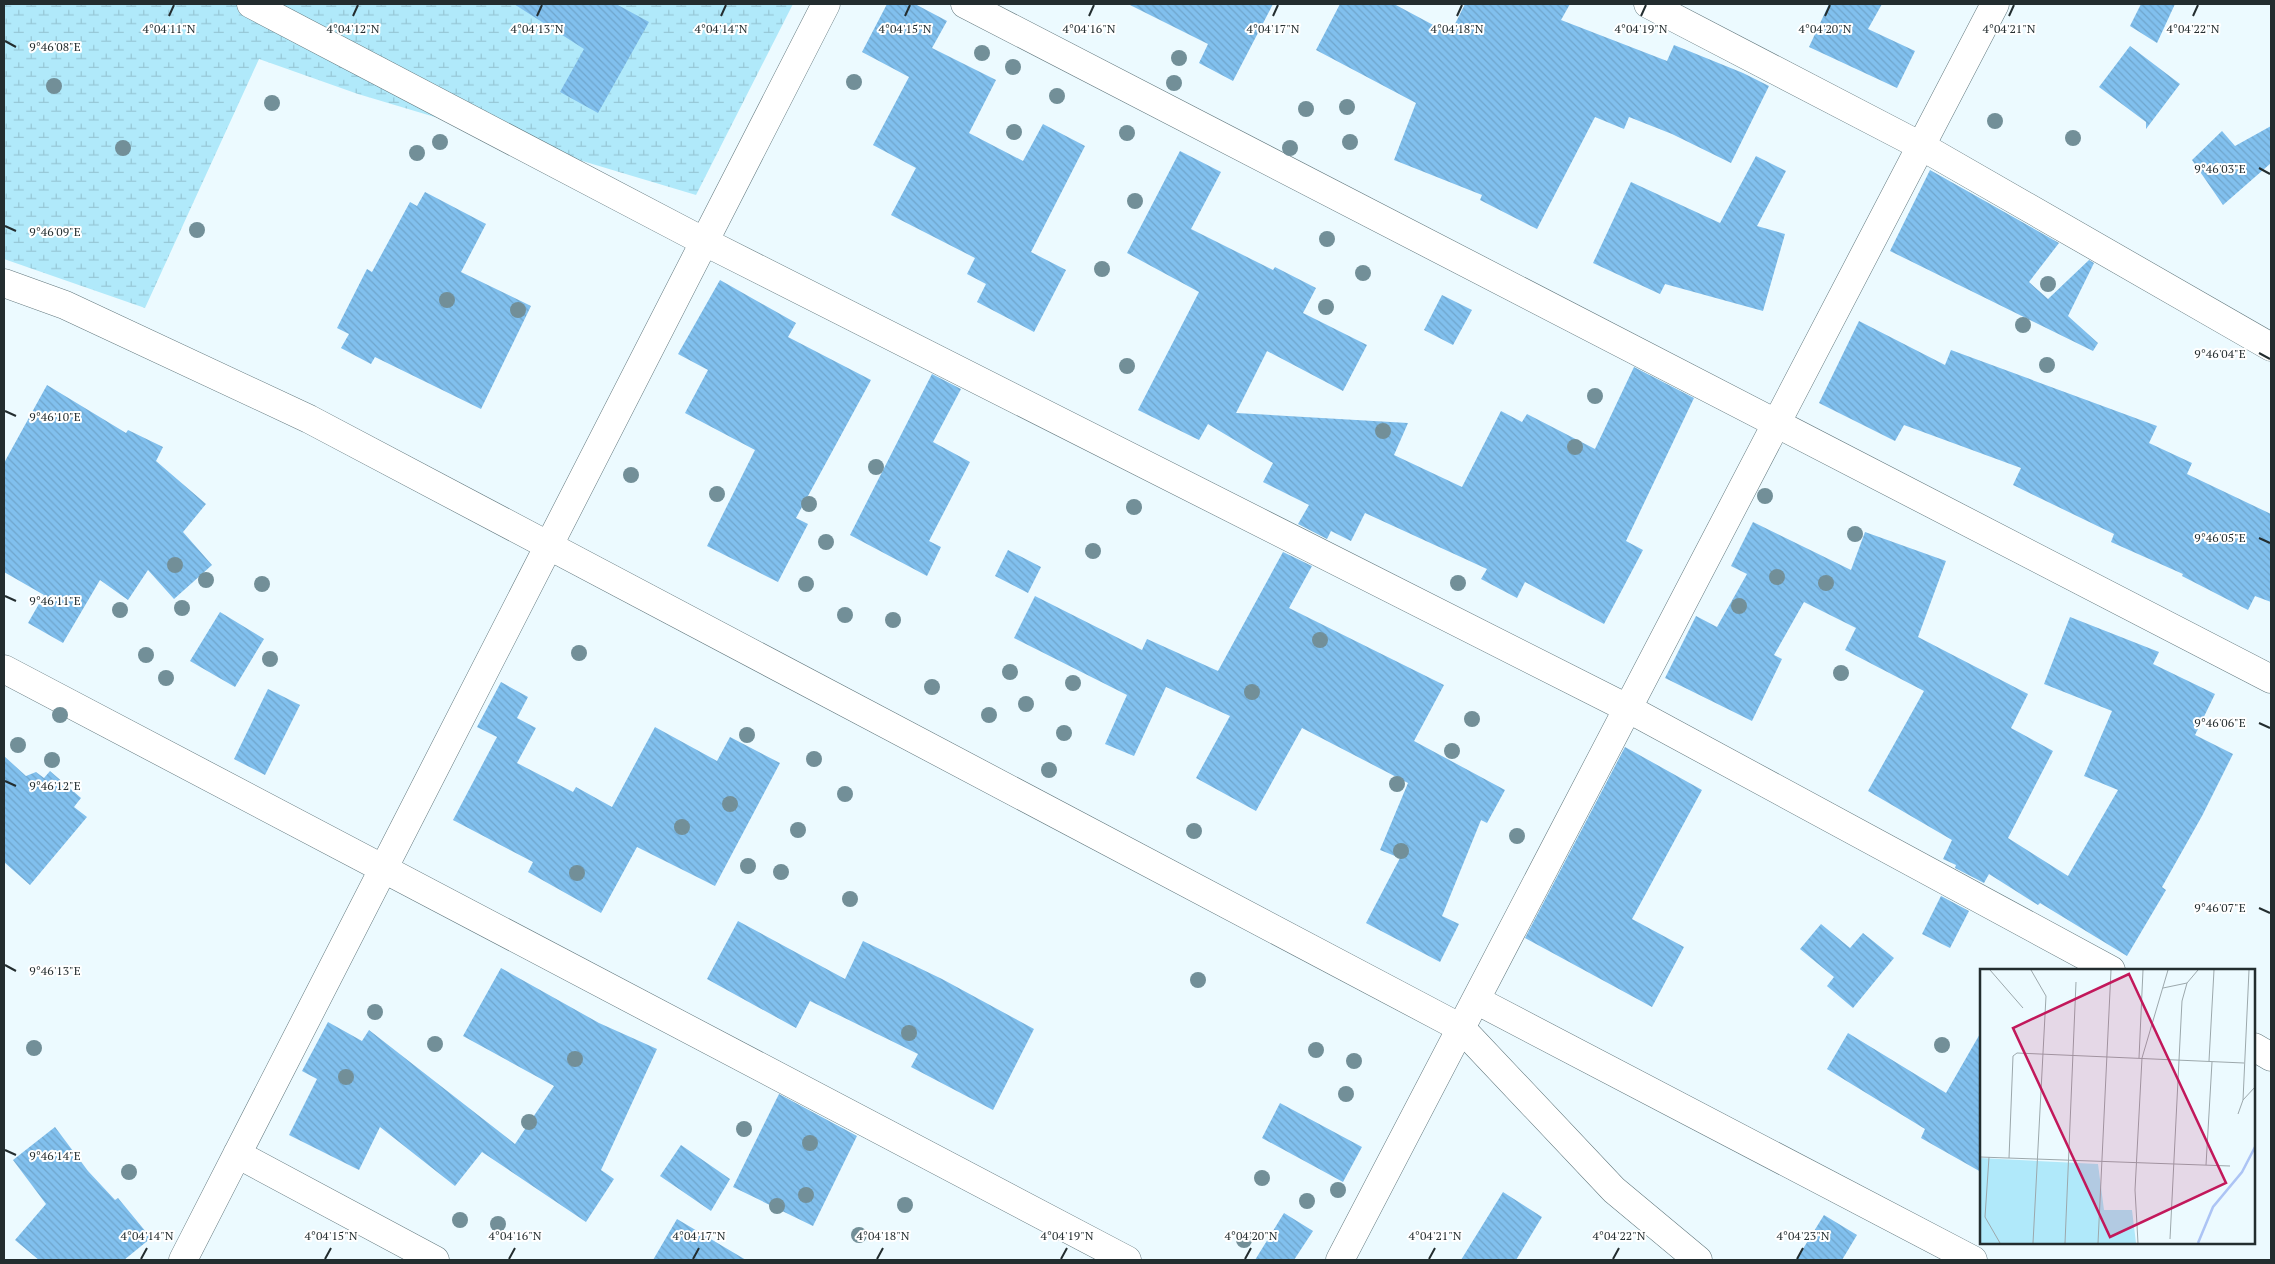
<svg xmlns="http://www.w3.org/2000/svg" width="2275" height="1264" font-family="'PT Serif',serif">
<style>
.wetland{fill:url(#wetland-marsh)}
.building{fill:url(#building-back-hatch)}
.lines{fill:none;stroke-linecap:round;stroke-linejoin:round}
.street-casing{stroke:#62787e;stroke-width:29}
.secondary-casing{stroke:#62787e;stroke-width:29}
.street{stroke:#fff;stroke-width:28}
.secondary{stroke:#fff;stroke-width:28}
.tree{fill:#728f98}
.ticks{fill:none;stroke:#232d2f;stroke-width:2}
.inset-river{fill:none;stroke:#acc4f5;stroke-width:2.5}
.inset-road{fill:none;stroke:#9ca8ac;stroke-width:1}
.view{fill:#c2185b;fill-opacity:0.15;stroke:#c2185b;stroke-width:2.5}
.inset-edge{fill:none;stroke:#232d2f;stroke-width:2.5}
.ticks-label{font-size:12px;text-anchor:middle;fill:#232d2f;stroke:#fff;stroke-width:4;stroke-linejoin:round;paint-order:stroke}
</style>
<defs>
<pattern id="wetland-marsh" width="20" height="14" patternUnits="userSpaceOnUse" patternTransform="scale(1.25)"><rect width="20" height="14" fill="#b0e9fa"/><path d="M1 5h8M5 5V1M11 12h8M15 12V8" fill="none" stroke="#97c8d7"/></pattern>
<pattern id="building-back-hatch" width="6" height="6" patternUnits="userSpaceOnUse" patternTransform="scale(1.25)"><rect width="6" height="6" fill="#81c0ee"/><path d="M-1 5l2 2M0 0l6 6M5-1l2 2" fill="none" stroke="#6fa5cc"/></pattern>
</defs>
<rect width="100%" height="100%" fill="#ecfaff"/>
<path class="wetland" d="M 4,4 L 793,4 L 696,195 L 358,94 L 259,59 L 145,308 L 4,259 Z"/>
<path class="building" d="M 514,4 L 616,4 L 649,22 L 598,113 L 560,92 L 584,49 Z
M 887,4 L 915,4 L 947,21 L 932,48 L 996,80 L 969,133 L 1023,161 L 1043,124 L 1085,146 L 1031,252 L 1066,270 L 1034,332 L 977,302 L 986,284 L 967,274 L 975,258 L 891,215 L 916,168 L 873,145 L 909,77 L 862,52 Z
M 1128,4 L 1273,4 L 1233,81 L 1199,63 L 1208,44 Z
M 1340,4 L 1394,4 L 1450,34 L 1465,4 L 1570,4 L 1561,20 L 1667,61 L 1674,45 L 1743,73 L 1769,86 L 1731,163 L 1672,134 L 1629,117 L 1624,129 L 1595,117 L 1537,229 L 1480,200 L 1482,195 L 1394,160 L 1416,103 L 1316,50 Z
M 1829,4 L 1882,4 L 1868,29 L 1915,51 L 1897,88 L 1809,47 Z
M 2141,4 L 2175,4 L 2157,43 L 2130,26 Z
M 2130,46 L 2180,84 L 2146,129 L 2146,122 L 2099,87 Z
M 2271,126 L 2271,163 L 2223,205 L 2192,160 L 2222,131 L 2235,146 Z
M 1180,151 L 1221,172 L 1191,229 L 1273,270 L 1275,267 L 1316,288 L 1303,313 L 1367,345 L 1343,391 L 1267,351 L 1236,413 L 1408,423 L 1394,455 L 1462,487 L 1501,411 L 1522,422 L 1527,414 L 1595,449 L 1634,367 L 1694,398 L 1626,541 L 1643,550 L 1604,624 L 1525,582 L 1517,598 L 1481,579 L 1487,569 L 1365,513 L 1351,541 L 1331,531 L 1327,539 L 1298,524 L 1309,505 L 1263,482 L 1273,463 L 1208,424 L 1199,440 L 1138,410 L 1199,292 L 1127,253 Z
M 1756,156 L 1786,171 L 1757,226 L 1785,234 L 1763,311 L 1665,284 L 1660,294 L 1593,263 L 1631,182 L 1720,223 Z
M 1930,170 L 2059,243 L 2029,282 L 2048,299 L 2089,260 L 2094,263 L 2068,316 L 2098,343 L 2093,351 L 1890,251 Z
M 425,192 L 486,224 L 461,272 L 531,306 L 481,409 L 375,357 L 371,364 L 341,348 L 349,334 L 337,328 L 367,269 L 372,272 L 410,202 L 417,206 Z
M 720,280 L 796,323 L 788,337 L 871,380 L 796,518 L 808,524 L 778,582 L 707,546 L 755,450 L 685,413 L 708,370 L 678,354 Z
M 1442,295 L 1472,310 L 1453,345 L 1424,330 Z
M 1859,321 L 1945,365 L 1951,350 L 2157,426 L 2149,443 L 2192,463 L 2187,474 L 2271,514 L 2271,602 L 2255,596 L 2248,610 L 2182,576 L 2183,574 L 2111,542 L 2114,534 L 2013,485 L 2021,468 L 1904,425 L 1895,441 L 1819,403 Z
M 932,374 L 961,389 L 933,442 L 970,462 L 929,541 L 941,547 L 927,576 L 850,535 Z
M 47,385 L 126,433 L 128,430 L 163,447 L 156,461 L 206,504 L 183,532 L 212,565 L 174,599 L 148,570 L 128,600 L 100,580 L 63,643 L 28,623 L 44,595 L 4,572 L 4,463 Z
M 1753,522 L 1851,570 L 1865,532 L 1946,561 L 1918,637 L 2028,694 L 2011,728 L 2053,751 L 2008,838 L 2068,876 L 2118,790 L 2084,776 L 2112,711 L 2044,684 L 2070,617 L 2159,652 L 2153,664 L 2215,694 L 2195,735 L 2233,754 L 2202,816 L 2162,887 L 2166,890 L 2127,956 L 2040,903 L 2038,905 L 1989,874 L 1984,883 L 1955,868 L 1956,865 L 1943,859 L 1952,840 L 1868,791 L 1924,691 L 1845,650 L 1856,628 L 1804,602 L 1774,655 L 1782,659 L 1752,721 L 1665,678 L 1696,616 L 1717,627 L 1747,574 L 1731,566 Z
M 1008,550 L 1041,567 L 1028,593 L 995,576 Z
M 1283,552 L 1312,566 L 1289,608 L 1444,685 L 1414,741 L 1505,790 L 1487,823 L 1481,820 L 1442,916 L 1459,924 L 1440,962 L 1366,923 L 1400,858 L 1380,850 L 1408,783 L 1302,728 L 1256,811 L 1196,778 L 1230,716 L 1166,687 L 1134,756 L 1105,744 L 1127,695 L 1014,638 L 1035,596 L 1142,650 L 1147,639 L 1218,671 Z
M 220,612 L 264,639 L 235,687 L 190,661 Z
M 501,682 L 528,697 L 517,718 L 536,728 L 517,763 L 573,792 L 576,787 L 612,807 L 655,727 L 717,761 L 730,737 L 780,763 L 715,886 L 637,847 L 601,913 L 528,872 L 533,862 L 453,820 L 497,737 L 477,727 Z
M 268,689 L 300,705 L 265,775 L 234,759 Z
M 1625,747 L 1702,790 L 1632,919 L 1684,947 L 1652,1007 L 1525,938 Z
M 4,756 L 26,776 L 36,772 L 44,778 L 50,771 L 81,798 L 74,807 L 87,817 L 30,885 L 4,862 Z
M 1941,896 L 1969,911 L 1950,948 L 1922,934 Z
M 738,921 L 845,979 L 863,941 L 942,979 L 1034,1029 L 993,1110 L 911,1067 L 918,1054 L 810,1001 L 796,1028 L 707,979 Z
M 1821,924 L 1850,948 L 1863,933 L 1894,958 L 1853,1008 L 1827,986 L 1834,977 L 1800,949 Z
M 501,968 L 599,1023 L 657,1049 L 601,1170 L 614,1179 L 586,1222 L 482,1152 L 455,1186 L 380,1127 L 359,1170 L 289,1135 L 317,1079 L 302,1071 L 328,1022 L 362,1041 L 369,1030 L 515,1144 L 554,1086 L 463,1036 Z
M 1981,1032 L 1981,1172 L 1921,1138 L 1925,1129 L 1827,1069 L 1848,1033 L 1946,1093 Z
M 779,1094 L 857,1136 L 813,1226 L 733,1187 Z
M 1280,1103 L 1362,1147 L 1343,1182 L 1262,1138 Z
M 55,1127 L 88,1171 L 115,1200 L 118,1198 L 151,1238 L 124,1260 L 39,1260 L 15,1240 L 46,1204 L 13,1160 Z
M 681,1145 L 730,1179 L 711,1211 L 660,1176 Z
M 1503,1192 L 1542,1217 L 1516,1260 L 1461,1260 Z
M 1284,1213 L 1313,1231 L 1294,1260 L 1255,1260 Z
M 1824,1215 L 1857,1235 L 1842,1260 L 1796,1260 Z
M 677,1219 L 746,1260 L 653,1260 Z"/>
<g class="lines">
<defs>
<path id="street" d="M 251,4 L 705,242 L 1627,708 L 2111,970
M 965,4 L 2271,679
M 1648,4 L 1921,146 L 2271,347
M 4,669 L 1127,1260
M 1476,1000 L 1973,1260
M 2254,1047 L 2271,1057
M 237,1154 L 435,1260
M 183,1260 L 826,4
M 1340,1260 L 1995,4"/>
<path id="secondary" d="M 4,283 L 65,305 L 309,419 L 1461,1028 L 1614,1190 L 1698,1260"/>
</defs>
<use href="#street" class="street-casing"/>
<use href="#secondary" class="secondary-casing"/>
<use href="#street" class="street"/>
<use href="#secondary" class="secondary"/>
</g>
<g class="tree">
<circle cx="982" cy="53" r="8"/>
<circle cx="1179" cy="58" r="8"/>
<circle cx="1013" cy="67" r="8"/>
<circle cx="854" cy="82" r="8"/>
<circle cx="1174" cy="83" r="8"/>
<circle cx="54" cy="86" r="8"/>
<circle cx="1057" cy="96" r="8"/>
<circle cx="272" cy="103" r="8"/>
<circle cx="1347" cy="107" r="8"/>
<circle cx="1306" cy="109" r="8"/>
<circle cx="1995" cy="121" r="8"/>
<circle cx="1014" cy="132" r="8"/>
<circle cx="1127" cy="133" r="8"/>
<circle cx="2073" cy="138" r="8"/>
<circle cx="440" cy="142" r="8"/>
<circle cx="1350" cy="142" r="8"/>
<circle cx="123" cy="148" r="8"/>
<circle cx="1290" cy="148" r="8"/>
<circle cx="417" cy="153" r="8"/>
<circle cx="1135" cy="201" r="8"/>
<circle cx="197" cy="230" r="8"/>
<circle cx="1327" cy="239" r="8"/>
<circle cx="1102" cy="269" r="8"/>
<circle cx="1363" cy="273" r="8"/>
<circle cx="2048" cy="284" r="8"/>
<circle cx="447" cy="300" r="8"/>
<circle cx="1326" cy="307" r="8"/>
<circle cx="518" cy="310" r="8"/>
<circle cx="2023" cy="325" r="8"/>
<circle cx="2047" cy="365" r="8"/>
<circle cx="1127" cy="366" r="8"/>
<circle cx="1595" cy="396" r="8"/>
<circle cx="1383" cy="431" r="8"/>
<circle cx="1575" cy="447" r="8"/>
<circle cx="876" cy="467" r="8"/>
<circle cx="631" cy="475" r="8"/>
<circle cx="717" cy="494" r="8"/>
<circle cx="1765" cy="496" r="8"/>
<circle cx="809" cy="504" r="8"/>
<circle cx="1134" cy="507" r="8"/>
<circle cx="1855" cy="534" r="8"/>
<circle cx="826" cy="542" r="8"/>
<circle cx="1093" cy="551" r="8"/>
<circle cx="175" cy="565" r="8"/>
<circle cx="1777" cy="577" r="8"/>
<circle cx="206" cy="580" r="8"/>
<circle cx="1458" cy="583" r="8"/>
<circle cx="1826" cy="583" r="8"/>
<circle cx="262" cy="584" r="8"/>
<circle cx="806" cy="584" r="8"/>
<circle cx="1739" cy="606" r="8"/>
<circle cx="182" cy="608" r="8"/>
<circle cx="120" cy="610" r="8"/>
<circle cx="845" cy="615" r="8"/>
<circle cx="893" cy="620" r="8"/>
<circle cx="1320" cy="640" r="8"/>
<circle cx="579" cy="653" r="8"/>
<circle cx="146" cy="655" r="8"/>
<circle cx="270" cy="659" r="8"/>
<circle cx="1010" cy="672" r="8"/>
<circle cx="1841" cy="673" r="8"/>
<circle cx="166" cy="678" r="8"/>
<circle cx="1073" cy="683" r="8"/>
<circle cx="932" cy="687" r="8"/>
<circle cx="1252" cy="692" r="8"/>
<circle cx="1026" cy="704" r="8"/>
<circle cx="60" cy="715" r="8"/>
<circle cx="989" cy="715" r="8"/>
<circle cx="1472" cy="719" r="8"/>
<circle cx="1064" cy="733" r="8"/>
<circle cx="747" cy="735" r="8"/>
<circle cx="18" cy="745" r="8"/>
<circle cx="1452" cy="751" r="8"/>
<circle cx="814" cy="759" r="8"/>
<circle cx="52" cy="760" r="8"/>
<circle cx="1049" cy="770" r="8"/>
<circle cx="1397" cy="784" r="8"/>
<circle cx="845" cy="794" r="8"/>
<circle cx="730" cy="804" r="8"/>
<circle cx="682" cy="827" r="8"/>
<circle cx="798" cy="830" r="8"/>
<circle cx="1194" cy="831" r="8"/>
<circle cx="1517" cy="836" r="8"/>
<circle cx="1401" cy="851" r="8"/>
<circle cx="748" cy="866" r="8"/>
<circle cx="781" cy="872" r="8"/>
<circle cx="577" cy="873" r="8"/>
<circle cx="850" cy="899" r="8"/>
<circle cx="1198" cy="980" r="8"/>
<circle cx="375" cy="1012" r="8"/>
<circle cx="909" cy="1033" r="8"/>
<circle cx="435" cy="1044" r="8"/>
<circle cx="1942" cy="1045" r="8"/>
<circle cx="34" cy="1048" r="8"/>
<circle cx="1316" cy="1050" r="8"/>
<circle cx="575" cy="1059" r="8"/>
<circle cx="1354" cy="1061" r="8"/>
<circle cx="346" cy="1077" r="8"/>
<circle cx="1346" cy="1094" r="8"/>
<circle cx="529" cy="1122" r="8"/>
<circle cx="744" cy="1129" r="8"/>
<circle cx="810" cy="1143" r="8"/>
<circle cx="129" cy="1172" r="8"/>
<circle cx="1262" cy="1178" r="8"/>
<circle cx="1338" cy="1190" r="8"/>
<circle cx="806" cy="1195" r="8"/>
<circle cx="1307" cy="1201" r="8"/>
<circle cx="905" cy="1205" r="8"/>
<circle cx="777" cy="1206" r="8"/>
<circle cx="460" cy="1220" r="8"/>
<circle cx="498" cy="1224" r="8"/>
<circle cx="859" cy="1235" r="8"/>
<circle cx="1244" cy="1240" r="8"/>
</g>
<path class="ticks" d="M 169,16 L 174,5M 353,16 L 358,5M 537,16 L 542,5M 721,16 L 726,5M 905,16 L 910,5M 1089,16 L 1094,5M 1273,16 L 1278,5M 1457,16 L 1462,5M 1641,16 L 1646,5M 1825,16 L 1830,5M 2009,16 L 2014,5M 2193,16 L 2198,5M 5,41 L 16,47M 2259,168 L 2270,174M 5,226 L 16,231M 2259,353 L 2270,359M 5,411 L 16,416M 2259,538 L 2270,543M 5,596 L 16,601M 2259,723 L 2270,728M 5,781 L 16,786M 2259,908 L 2270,913M 5,965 L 16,971M 5,1150 L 16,1155M 141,1259 L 147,1248M 325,1259 L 331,1248M 509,1259 L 515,1248M 693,1259 L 699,1248M 877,1259 L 883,1248M 1061,1259 L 1067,1248M 1245,1259 L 1251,1248M 1429,1259 L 1435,1248M 1613,1259 L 1619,1248M 1797,1259 L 1803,1248"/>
<g transform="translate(1980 969)">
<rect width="275" height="275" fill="#ecfaff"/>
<path d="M 0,189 L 118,195 L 124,241 L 152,241 L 156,274 L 0,274 Z" fill="#b0e9fa"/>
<path class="inset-river" d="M 218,274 L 233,238 L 262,203 L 275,178"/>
<path class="inset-road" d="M 10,1 L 43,39M 51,1 L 66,27 L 53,274M 183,19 L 207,14 L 218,1M 159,89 L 163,1M 229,92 L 234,1M 263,131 L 275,118M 258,145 L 263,131 L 269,1M 0,188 L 250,197M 9,188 L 5,248 L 20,274M 29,189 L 33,87 L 37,84 L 264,94M 226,196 L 232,93M 190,270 L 202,32 L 207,14M 85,274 L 96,13M 118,274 L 131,1M 158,274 L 155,221 L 162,89 L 188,1"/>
<path class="view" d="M 149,5 L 246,214 L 130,268 L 33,59 Z"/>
<rect width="275" height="275" class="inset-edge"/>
</g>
<g class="ticks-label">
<text x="169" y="33">4°04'11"N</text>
<text x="353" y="33">4°04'12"N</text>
<text x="537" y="33">4°04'13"N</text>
<text x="721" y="33">4°04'14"N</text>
<text x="905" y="33">4°04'15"N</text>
<text x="1089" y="33">4°04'16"N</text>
<text x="1457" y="33">4°04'18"N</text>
<text x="1641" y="33">4°04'19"N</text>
<text x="1273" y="33">4°04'17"N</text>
<text x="1825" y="33">4°04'20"N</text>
<text x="2009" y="33">4°04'21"N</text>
<text x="2193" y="33">4°04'22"N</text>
<text x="55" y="51">9°46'08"E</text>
<text x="2220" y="173">9°46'03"E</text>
<text x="55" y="236">9°46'09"E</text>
<text x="2220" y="358">9°46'04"E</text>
<text x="55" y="421">9°46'10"E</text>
<text x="2220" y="542">9°46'05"E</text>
<text x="55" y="605">9°46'11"E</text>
<text x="2220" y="727">9°46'06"E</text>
<text x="55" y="790">9°46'12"E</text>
<text x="2220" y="912">9°46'07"E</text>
<text x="55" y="975">9°46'13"E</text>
<text x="55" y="1160">9°46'14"E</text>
<text x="699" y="1240">4°04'17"N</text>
<text x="1251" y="1240">4°04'20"N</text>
<text x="1435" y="1240">4°04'21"N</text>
<text x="1619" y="1240">4°04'22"N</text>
<text x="147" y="1240">4°04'14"N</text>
<text x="331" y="1240">4°04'15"N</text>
<text x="515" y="1240">4°04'16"N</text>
<text x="883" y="1240">4°04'18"N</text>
<text x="1067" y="1240">4°04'19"N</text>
<text x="1803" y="1240">4°04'23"N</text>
</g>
<rect width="2275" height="1264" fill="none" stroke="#232d2f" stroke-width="10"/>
</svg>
